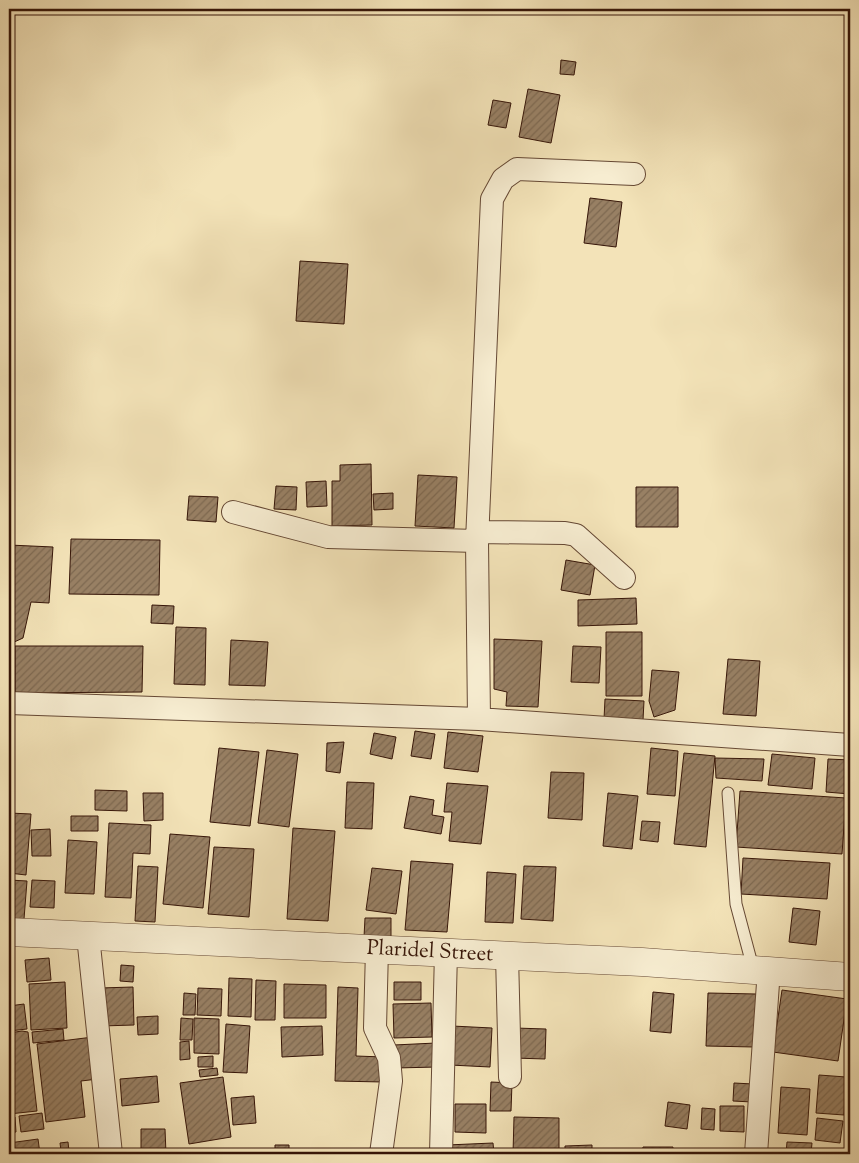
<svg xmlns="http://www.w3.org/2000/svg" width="859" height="1163" font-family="'Sorts Mill Goudy',serif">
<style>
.building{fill:url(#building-hatch);stroke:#361508}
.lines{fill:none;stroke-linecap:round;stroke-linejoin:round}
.service-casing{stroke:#654834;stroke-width:13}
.minor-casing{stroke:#654834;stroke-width:24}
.tertiary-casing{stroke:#654834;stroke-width:29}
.service{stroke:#f7edd1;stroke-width:11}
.minor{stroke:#f7edd1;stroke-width:22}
.tertiary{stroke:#f7edd1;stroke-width:28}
.labels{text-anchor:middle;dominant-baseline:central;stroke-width:4.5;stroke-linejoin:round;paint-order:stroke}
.street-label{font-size:21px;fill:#361508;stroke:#f7edd1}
</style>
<defs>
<pattern id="building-hatch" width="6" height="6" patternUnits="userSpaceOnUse" patternTransform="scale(1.25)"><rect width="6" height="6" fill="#988064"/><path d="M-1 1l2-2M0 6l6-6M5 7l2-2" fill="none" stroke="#7d6850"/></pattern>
</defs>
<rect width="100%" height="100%" fill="#f3e3b8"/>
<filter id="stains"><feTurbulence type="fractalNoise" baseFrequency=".004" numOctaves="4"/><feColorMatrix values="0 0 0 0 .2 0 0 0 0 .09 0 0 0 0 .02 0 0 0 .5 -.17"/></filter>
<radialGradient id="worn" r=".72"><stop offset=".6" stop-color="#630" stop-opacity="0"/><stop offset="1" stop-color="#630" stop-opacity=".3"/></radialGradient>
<path class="building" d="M 561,60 L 576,62 L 574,75 L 560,74 Z
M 528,89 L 560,95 L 551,143 L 519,137 Z
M 493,100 L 511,103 L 506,128 L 488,125 Z
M 590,198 L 622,202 L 616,247 L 584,243 Z
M 300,261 L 348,264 L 344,324 L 296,321 Z
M 371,464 L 372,525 L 332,526 L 332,481 L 340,481 L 340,465 Z
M 418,475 L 457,477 L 454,528 L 415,526 Z
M 326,481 L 327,506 L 307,507 L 306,482 Z
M 276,486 L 297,487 L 296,510 L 274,509 Z
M 636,487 L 678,487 L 678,527 L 636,527 Z
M 393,493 L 393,509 L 374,510 L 373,494 Z
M 189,496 L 218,497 L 216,522 L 187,520 Z
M 71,539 L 160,540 L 159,595 L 69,594 Z
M 9,545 L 53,547 L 49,603 L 31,602 L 23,638 L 12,643 L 9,641 Z
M 566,560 L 595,565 L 590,595 L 561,590 Z
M 636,598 L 637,624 L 578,626 L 578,600 Z
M 152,605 L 174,606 L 173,624 L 151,623 Z
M 176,627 L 206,628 L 205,685 L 174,684 Z
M 606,632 L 642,632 L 642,696 L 606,696 Z
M 494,639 L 542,641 L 538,707 L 506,706 L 507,692 L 494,689 Z
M 231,640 L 268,642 L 265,686 L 229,685 Z
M 15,646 L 143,646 L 142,692 L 15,693 Z
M 573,646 L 601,647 L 599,683 L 571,682 Z
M 728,659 L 760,661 L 756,716 L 723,714 Z
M 652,670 L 679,672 L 675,710 L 654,717 L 649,701 Z
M 605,699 L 644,701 L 643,720 L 604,719 Z
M 415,731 L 435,734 L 431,759 L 411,756 Z
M 448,732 L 483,736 L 478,772 L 444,768 Z
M 374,733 L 396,737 L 392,759 L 370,754 Z
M 344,742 L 340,773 L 326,771 L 327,743 Z
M 219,748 L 259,752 L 250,826 L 210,822 Z
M 651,748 L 678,751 L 675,796 L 647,794 Z
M 267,750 L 298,754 L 289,827 L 258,823 Z
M 684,753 L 715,756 L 706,847 L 674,844 Z
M 772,754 L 815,758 L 812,789 L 768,785 Z
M 715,758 L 764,759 L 762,781 L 716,778 Z
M 828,759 L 850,760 L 850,794 L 826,792 Z
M 551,772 L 584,773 L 582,820 L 548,818 Z
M 347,782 L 374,783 L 372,829 L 345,828 Z
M 447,783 L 488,786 L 481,844 L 449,841 L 452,812 L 444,812 Z
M 95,790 L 127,791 L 127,811 L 95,810 Z
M 740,791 L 846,798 L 842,854 L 736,847 Z
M 143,793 L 163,793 L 163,820 L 144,821 Z
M 608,793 L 638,796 L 632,849 L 603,846 Z
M 410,796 L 434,800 L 432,815 L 444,817 L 441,834 L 404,828 Z
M 9,813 L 31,814 L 26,875 L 9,873 Z
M 71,816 L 98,816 L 98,831 L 71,831 Z
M 642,821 L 660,822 L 658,842 L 640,840 Z
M 109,823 L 151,825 L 150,854 L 133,853 L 131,898 L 105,897 Z
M 293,828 L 335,831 L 328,921 L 287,919 Z
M 50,829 L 51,856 L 32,856 L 31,830 Z
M 170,834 L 210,837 L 203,908 L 163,904 Z
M 68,840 L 97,842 L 94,894 L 65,893 Z
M 214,847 L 254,849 L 249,917 L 208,914 Z
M 743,858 L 830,863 L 827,899 L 741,894 Z
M 411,861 L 453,864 L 447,932 L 405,930 Z
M 138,866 L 158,867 L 155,922 L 135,921 Z
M 524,866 L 556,867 L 553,921 L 521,919 Z
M 372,868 L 402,871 L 396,914 L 366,910 Z
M 487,872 L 516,874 L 513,923 L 485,922 Z
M 9,880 L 27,881 L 24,919 L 9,918 Z
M 32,880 L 55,881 L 54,908 L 30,907 Z
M 793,908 L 820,911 L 816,945 L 789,942 Z
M 365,918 L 391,918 L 391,937 L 364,937 Z
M 49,958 L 51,980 L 27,982 L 25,960 Z
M 121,965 L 134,966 L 133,982 L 120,981 Z
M 229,978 L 252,979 L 251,1017 L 228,1016 Z
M 256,980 L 276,981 L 275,1020 L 255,1020 Z
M 65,982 L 67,1028 L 31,1030 L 29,984 Z
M 394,982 L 421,982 L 421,1000 L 394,1000 Z
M 284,984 L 326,985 L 326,1018 L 284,1018 Z
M 133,987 L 134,1025 L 101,1026 L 100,988 Z
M 338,987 L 358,988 L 356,1056 L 383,1057 L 383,1082 L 335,1081 Z
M 198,988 L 222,989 L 221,1016 L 197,1015 Z
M 782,990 L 847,999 L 838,1061 L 773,1052 Z
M 653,992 L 674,994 L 671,1033 L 650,1031 Z
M 184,993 L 196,994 L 195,1015 L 183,1015 Z
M 708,993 L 756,994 L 754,1047 L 706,1046 Z
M 431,1003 L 432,1037 L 394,1038 L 393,1004 Z
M 24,1004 L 27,1029 L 9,1031 L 9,1006 Z
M 158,1016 L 158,1034 L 138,1035 L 137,1017 Z
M 181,1018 L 193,1019 L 192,1040 L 180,1040 Z
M 194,1018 L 219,1019 L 219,1054 L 194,1053 Z
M 226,1024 L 250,1026 L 247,1073 L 223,1072 Z
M 322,1026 L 323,1055 L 282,1057 L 281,1027 Z
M 452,1026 L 492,1028 L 490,1067 L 450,1065 Z
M 515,1028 L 546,1029 L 545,1059 L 514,1058 Z
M 63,1029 L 64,1040 L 33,1043 L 32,1032 Z
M 22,1031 L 28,1032 L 37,1111 L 9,1114 L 9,1033 Z
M 93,1037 L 98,1079 L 81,1081 L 85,1117 L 46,1122 L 37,1044 Z
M 189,1041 L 190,1059 L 180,1060 L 180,1042 Z
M 436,1043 L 437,1067 L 395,1068 L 394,1045 Z
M 213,1056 L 213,1067 L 198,1067 L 198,1057 Z
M 217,1068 L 218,1075 L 200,1077 L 199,1070 Z
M 819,1075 L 846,1077 L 844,1115 L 816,1113 Z
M 157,1076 L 159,1102 L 122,1106 L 120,1079 Z
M 223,1077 L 231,1137 L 189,1144 L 180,1083 Z
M 491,1082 L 512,1083 L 511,1111 L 490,1111 Z
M 734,1083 L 753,1084 L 752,1102 L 733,1101 Z
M 781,1087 L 810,1089 L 807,1135 L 778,1133 Z
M 254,1096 L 256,1123 L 233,1125 L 231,1098 Z
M 668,1102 L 690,1105 L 687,1129 L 665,1126 Z
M 455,1104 L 486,1104 L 486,1133 L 455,1132 Z
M 720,1106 L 744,1106 L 744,1132 L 720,1131 Z
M 702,1108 L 715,1109 L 714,1130 L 701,1129 Z
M 42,1113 L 44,1129 L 21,1132 L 19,1116 Z
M 15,1117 L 16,1132 L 9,1133 L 9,1118 Z
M 514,1117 L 559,1118 L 559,1154 L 513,1154 Z
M 817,1118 L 843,1121 L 840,1143 L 815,1140 Z
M 848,1120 L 850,1120 L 850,1140 L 847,1140 Z
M 141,1129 L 165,1129 L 166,1154 L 141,1154 Z
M 38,1139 L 40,1154 L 9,1154 L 9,1143 Z
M 68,1142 L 69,1151 L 61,1151 L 60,1143 Z
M 787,1142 L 812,1143 L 811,1154 L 786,1154 Z
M 493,1143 L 494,1154 L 447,1154 L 447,1145 Z
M 275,1145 L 289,1145 L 289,1154 L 275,1154 Z
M 592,1145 L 592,1154 L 565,1154 L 565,1146 Z
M 643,1147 L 673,1147 L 672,1154 L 642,1154 Z
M 820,1151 L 844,1152 L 843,1154 L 820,1154 Z"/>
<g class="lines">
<defs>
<path id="service" d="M 728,793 L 736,904 L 753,968"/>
<path id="minor" d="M 233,512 L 328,537 L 477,541 L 479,719
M 477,532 L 565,533 L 576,535 L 624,578
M 477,541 L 492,199 L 503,179 L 517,169 L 634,174
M 9,703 L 479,719 L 850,745
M 88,936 L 111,1154
M 377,949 L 375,1028 L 389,1058 L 391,1081 L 381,1154
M 507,955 L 510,1077
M 441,1154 L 446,952
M 756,1154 L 769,969"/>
<path id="tertiary" d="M 9,932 L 642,962 L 850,977"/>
</defs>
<use href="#service" class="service-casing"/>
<use href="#minor" class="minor-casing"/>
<use href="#tertiary" class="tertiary-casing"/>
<use href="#service" class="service"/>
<use href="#minor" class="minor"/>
<use href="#tertiary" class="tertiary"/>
</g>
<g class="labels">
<g class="street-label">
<text transform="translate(430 952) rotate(3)">Plaridel Street</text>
</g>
</g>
<rect width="859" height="1163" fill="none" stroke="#f3e3b8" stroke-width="30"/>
<rect x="10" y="10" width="839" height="1143" fill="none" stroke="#361508" stroke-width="2.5"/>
<rect x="15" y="15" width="829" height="1133" fill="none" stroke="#361508"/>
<rect width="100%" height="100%" filter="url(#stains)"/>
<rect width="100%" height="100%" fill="url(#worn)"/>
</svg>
